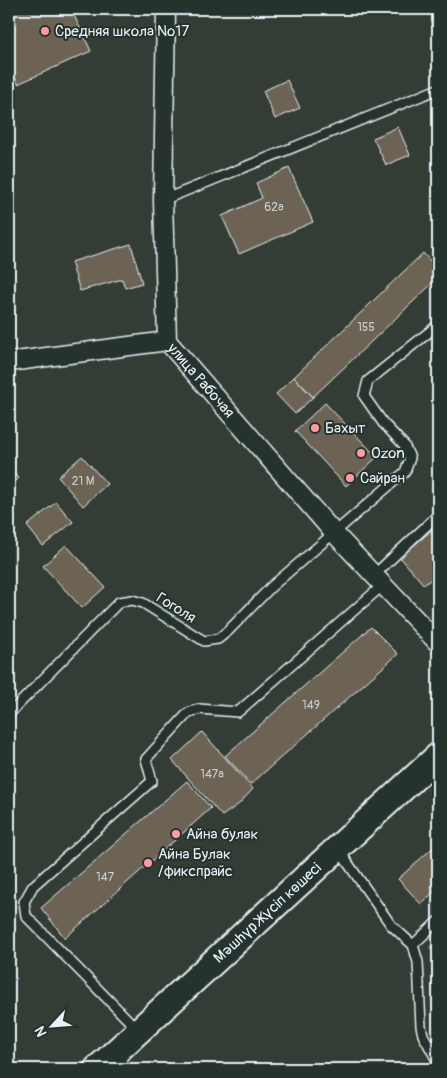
<svg xmlns="http://www.w3.org/2000/svg" width="447" height="1078" font-family="Pangolin,sans-serif">
<style>
.building{fill:#6c6454;stroke:#e8f1f8}
.lines{fill:none;stroke-linecap:round;stroke-linejoin:round}
.lane-casing{stroke:#e8f1f8;stroke-width:12}
.street-casing{stroke:#e8f1f8;stroke-width:21}
.secondary-casing{stroke:#e8f1f8;stroke-width:29}
.lane{stroke:#26332d;stroke-width:9}
.street{stroke:#26332d;stroke-width:18}
.secondary{stroke:#26332d;stroke-width:25}
.poi-dot{fill:#ff9aa2;stroke:#26332d;stroke-width:2}
.labels{text-anchor:middle;dominant-baseline:central;stroke-width:4;stroke-linejoin:round;paint-order:stroke}
.number-label{font-size:12px;fill:#c9cecf}
.poi-label{font-size:15px;fill:#e8f1f8;stroke:#26332d;text-anchor:start}
.street-label{font-size:15px;fill:#e8f1f8;stroke:#26332d}
</style>
<rect width="100%" height="100%" fill="#343d35"/>
<filter id="ink" filterUnits="userSpaceOnUse"><feTurbulence type="fractalNoise" baseFrequency=".02" numOctaves="2"/><feDisplacementMap in="SourceGraphic" scale="10" xChannelSelector="R" yChannelSelector="G"/><feConvolveMatrix kernelMatrix="1 2 1 2 8 2 1 2 1" color-interpolation-filters="sRGB"/></filter>
<g filter="url(#ink)">
<path class="building" d="M 9,9 L 30,9 L 31,12 L 38,9 L 71,9 L 91,51 L 18,84 L 9,64 Z
M 287,80 L 300,108 L 275,119 L 263,91 Z
M 398,127 L 410,155 L 386,165 L 373,138 Z
M 289,168 L 313,222 L 239,254 L 222,216 L 262,198 L 256,183 Z
M 131,244 L 142,283 L 125,288 L 122,279 L 80,291 L 71,262 Z
M 423,253 L 438,269 L 438,278 L 313,397 L 294,377 Z
M 294,377 L 313,397 L 295,414 L 276,394 Z
M 325,403 L 377,457 L 346,486 L 295,431 Z
M 82,456 L 107,484 L 83,506 L 58,477 Z
M 9,467 L 19,478 L 9,487 Z
M 56,502 L 73,522 L 43,546 L 27,526 Z
M 438,525 L 438,573 L 424,585 L 400,557 Z
M 66,545 L 105,587 L 82,608 L 43,566 Z
M 371,627 L 398,654 L 251,784 L 225,756 Z
M 202,732 L 253,789 L 239,804 L 222,816 L 172,760 Z
M 187,781 L 211,808 L 65,938 L 41,908 Z
M 438,843 L 438,888 L 421,904 L 398,879 Z"/>
<g class="lines">
<defs>
<path id="lane" d="M 163,200 L 438,89
M 374,575 L 438,515
M 9,714 L 119,602 L 132,600 L 143,603 L 204,641 L 218,639 L 228,631 L 271,587 L 405,472 L 410,458 L 404,445 L 383,423 L 364,396 L 368,381 L 438,325
M 338,849 L 391,925 L 413,945 L 418,962 L 421,1026 L 423,1035 L 438,1062
M 413,945 L 438,921
M 138,1030 L 26,916 L 24,902 L 33,886 L 152,781 L 146,759 L 188,713 L 199,709 L 238,712 L 383,585
M 120,1051 L 123,1069"/>
<g id="street">
<path id="s1" d="M 166,9 L 163,200 L 167,341 L 334,533 L 438,643"/>
<path d="M 9,362 L 167,341"/>
</g>
<g id="secondary">
<path id="s2" d="M 97,1069 L 438,756"/>
</g>
</defs>
<use href="#lane" class="lane-casing"/>
<use href="#street" class="street-casing"/>
<use href="#secondary" class="secondary-casing"/>
<use href="#lane" class="lane"/>
<use href="#street" class="street"/>
<use href="#secondary" class="secondary"/>
</g>
</g>
<g class="poi-dot">
<circle cx="45" cy="31" r="5"/>
<circle cx="315" cy="428" r="5"/>
<circle cx="361" cy="453" r="5"/>
<circle cx="350" cy="478" r="5"/>
<circle cx="176" cy="834" r="5"/>
<circle cx="148" cy="863" r="5"/>
</g>
<g class="labels">
<g class="number-label">
<text x="274" y="207">62а</text>
<text x="366" y="327">155</text>
<text x="83" y="481">21 М</text>
<text x="311" y="705">149</text>
<text x="212" y="774">147а</text>
<text x="105" y="877">147</text>
</g>
<g class="poi-label">
<text x="55" y="31">Средняя школа №17</text>
<text x="325" y="428">Бахыт</text>
<text x="371" y="453">Ozon</text>
<text x="360" y="478">Сайран</text>
<text x="186" y="834">Айна булак</text>
<text x="158" y="854">Айна Булак<tspan x="158" dy="17">/фикспрайс</tspan></text>
</g>
<g class="street-label">
<text stroke="none"><textPath href="#s1" startOffset="384">улица Рабочая</textPath></text>
<text transform="translate(176 608) rotate(32)">Гоголя</text>
<text stroke="none"><textPath href="#s2" startOffset="231">Мәшһүр Жүсіп көшесі</textPath></text>
</g>
</g>
<rect width="447" height="1078" fill="none" stroke="#26332d" stroke-width="30"/>
<rect x="15" y="15" width="417" height="1048" fill="none" stroke="#e8f1f8" stroke-width="2" filter="url(#ink)"/>
<g transform="translate(52 1026) rotate(244)" stroke="#26332d" stroke-width="4" paint-order="stroke">
<path d="M0-4L9 19L0 12L-9 19Z" fill="#e8f1f8"/>
<text y="-8" font-size="14" font-weight="bold" text-anchor="middle" fill="#e8f1f8">N</text>
</g>
</svg>
